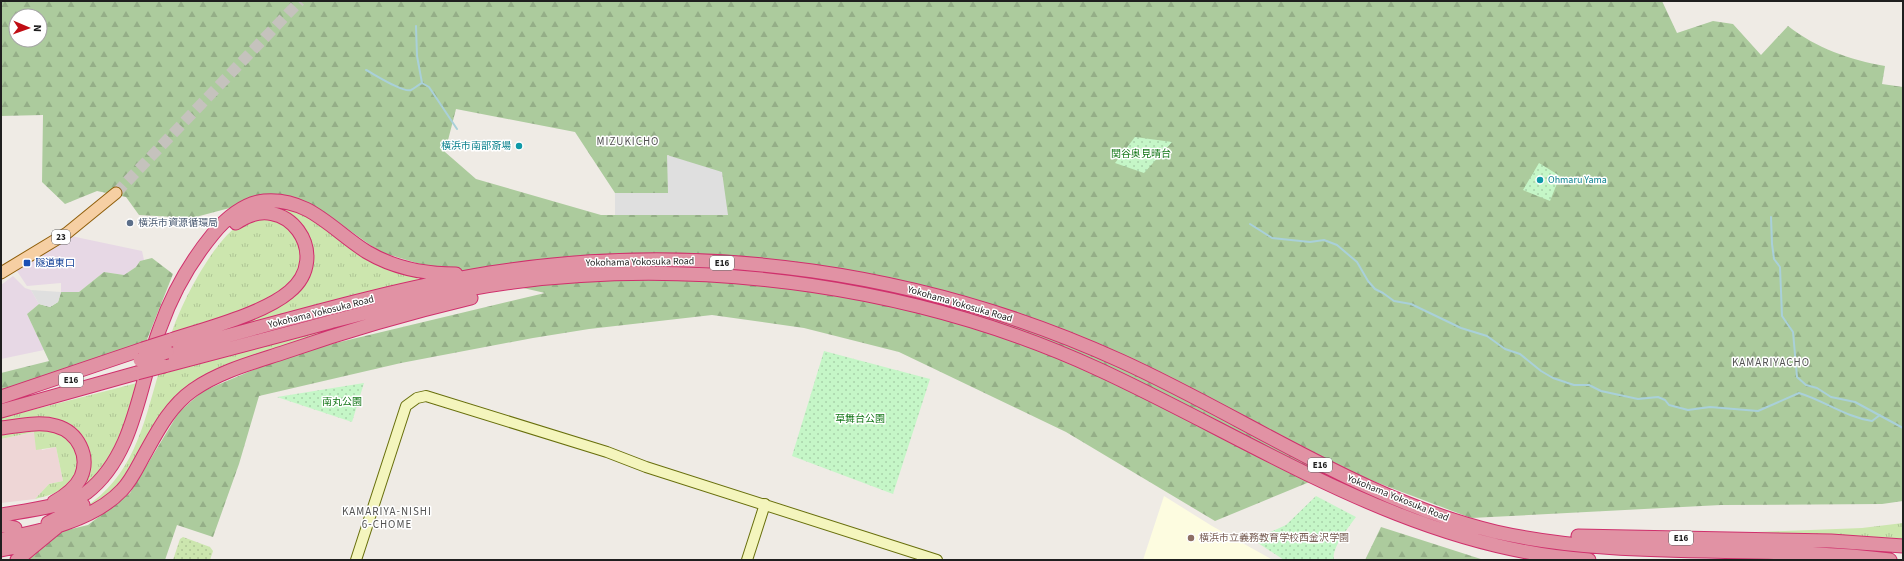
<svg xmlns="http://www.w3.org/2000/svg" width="1904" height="561" font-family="'Source Sans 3','Noto Sans JP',sans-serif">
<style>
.commercial{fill:#eed6d6}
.industrial{fill:#e7d8e5}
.education{fill:#fdfce0}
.grass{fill:url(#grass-tufts)}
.forest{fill:url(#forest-firs);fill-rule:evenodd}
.park{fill:url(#park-dots)}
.garden{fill:url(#garden-dots)}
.parking{fill:#dfdfdf}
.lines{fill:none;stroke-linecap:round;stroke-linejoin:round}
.stream{stroke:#a9d0d9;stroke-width:2}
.primary-tunnel{stroke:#c5c2bd;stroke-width:11;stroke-dasharray:11 5.5;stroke-linecap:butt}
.secondary-casing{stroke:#686f0c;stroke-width:12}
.primary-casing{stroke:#8f5e0a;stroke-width:13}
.highway-casing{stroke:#cf306c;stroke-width:15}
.secondary{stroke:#f4f5bd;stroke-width:10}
.primary{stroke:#f6cfa3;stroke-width:11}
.highway{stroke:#e192a4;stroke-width:13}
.highway-bridge-casing{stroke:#cf306c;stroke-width:15;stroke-linecap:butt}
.highway-bridge{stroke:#e192a4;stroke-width:13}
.culture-dot{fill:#0f9aa8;stroke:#fff;stroke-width:1.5}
.service-dot{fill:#5c6f8a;stroke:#fff;stroke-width:1.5}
.transit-dot{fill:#1a4fb4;stroke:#fff;stroke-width:1.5}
.education-dot{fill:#8d6e63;stroke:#fff;stroke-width:1.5}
.labels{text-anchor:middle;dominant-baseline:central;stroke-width:3;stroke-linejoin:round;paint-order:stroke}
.shield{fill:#fff;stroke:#626262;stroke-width:1}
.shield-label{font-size:9px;font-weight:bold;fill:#1f1f1f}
.culture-label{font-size:10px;fill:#0d838f;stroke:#fff;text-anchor:end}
.park-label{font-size:10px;fill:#137617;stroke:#fff}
.service-label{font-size:10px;fill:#4e5e75;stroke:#fff;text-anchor:start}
.street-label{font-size:10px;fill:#1f1f1f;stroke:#fff}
.transit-label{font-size:10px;fill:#164399;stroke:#fff;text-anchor:start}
.education-label{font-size:10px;fill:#785e54;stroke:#fff;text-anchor:start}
.neighbourhood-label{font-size:11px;letter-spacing:1px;fill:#525252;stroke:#fff}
</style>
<defs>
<pattern id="grass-tufts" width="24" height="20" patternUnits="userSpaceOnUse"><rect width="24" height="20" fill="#cce6ae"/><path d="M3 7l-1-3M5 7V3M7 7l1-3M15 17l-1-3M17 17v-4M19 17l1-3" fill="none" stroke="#afc595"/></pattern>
<pattern id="forest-firs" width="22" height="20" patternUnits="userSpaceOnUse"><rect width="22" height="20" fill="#accb9d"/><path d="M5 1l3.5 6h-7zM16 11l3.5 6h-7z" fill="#94ae87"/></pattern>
<pattern id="park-dots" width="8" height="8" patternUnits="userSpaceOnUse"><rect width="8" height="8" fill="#c5f6c7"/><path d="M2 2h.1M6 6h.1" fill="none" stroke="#a9d2aa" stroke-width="1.8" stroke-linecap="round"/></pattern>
<pattern id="garden-dots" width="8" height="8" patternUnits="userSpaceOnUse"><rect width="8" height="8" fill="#cce6ae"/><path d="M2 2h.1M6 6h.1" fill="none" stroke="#afc595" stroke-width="1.8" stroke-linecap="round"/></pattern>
</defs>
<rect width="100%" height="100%" fill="#efebe5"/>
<path class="commercial" d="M 35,432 L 42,450 L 56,447 L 63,481 L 49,484 L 35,499 L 1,503 L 1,439 Z"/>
<path class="industrial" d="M 71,236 L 142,251 L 144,260 L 140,261 L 136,267 L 124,275 L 104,272 L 79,292 L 61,292 L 61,283 L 27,286 L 17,271 L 22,265 Z
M 13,276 L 25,288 L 31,290 L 39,304 L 27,314 L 44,350 L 1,359 L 1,285 Z"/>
<path class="education" d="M 1164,496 L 1212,526 L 1273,560 L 1143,560 Z"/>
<path class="grass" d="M 274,204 L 289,206 L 416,274 L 418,280 L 177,345 L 286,301 L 302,288 L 311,271 L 312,245 L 301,225 L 277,210 L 273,209 Z
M 254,218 L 284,221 L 304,248 L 298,276 L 270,299 L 249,308 L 171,335 C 181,303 211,246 237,226 C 242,222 249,220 254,218 Z
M 348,324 L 349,326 L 202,379 L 124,481 L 103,502 L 84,508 C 133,476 143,427 158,375 Z
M 141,382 L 110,464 L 74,495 L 88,473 L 73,429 L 1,425 L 1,418 Z
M 43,428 C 48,429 56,429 61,432 C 76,443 86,467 71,482 C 61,492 48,496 35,499 L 49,484 L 63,481 L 56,447 L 36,450 L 34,432 L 1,439 L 1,432 Z
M 1903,523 L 1903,539 L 1757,532 L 1862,528 Z"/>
<path class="forest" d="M 1,1 L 1662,1 L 1677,33 L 1713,21 L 1733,24 L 1761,55 L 1788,26 C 1816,48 1850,60 1885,66 L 1882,84 L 1903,87 L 1903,501 L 1882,504 L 1721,505 L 1471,518 L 1341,469 L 1215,521 L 1066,432 L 899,352 L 804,328 L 712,315 L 589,329 L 533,338 L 401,363 L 259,396 L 239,464 L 213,537 L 177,525 L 165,560 L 27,560 L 63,531 L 88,525 L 130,493 L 179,412 L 203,391 L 294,353 L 545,293 L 420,264 L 380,252 L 321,210 L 275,196 L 192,218 L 139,215 L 126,197 L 97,191 L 65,204 L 42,182 L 43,115 L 1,116 ZM 16,16 L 40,16 L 40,40 L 16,40 ZM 456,109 L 575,132 L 615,193 L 668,193 L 668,155 L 728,215 L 601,215 L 476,179 L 445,152 Z
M 152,258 L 173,274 L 146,342 L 1,391 L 1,373 L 49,361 L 27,314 L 39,304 L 50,307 L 58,302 L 61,292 L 79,292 L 104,272 L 124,275 L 136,267 L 140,261 Z
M 1381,527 L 1484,560 L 1365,560 Z"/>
<path class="park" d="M 1135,137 L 1172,142 L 1144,173 L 1115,163 Z
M 1539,163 L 1560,176 L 1550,201 L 1523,190 Z
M 824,351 L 930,379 L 893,494 L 792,456 Z
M 364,383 L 352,422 L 277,397 Z
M 1316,496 L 1356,517 C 1349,527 1331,548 1334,560 L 1284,560 L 1255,541 L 1266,534 L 1286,525 Z"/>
<path class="garden" d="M 183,537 L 210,547 L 213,551 L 210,560 L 173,560 L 180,539 Z"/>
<path class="parking" d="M 667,155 L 722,172 L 728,215 L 615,215 L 615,193 L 668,193 Z
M 31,290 L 61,292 L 58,302 L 50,307 L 39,304 Z"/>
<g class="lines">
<path class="stream" d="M 416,26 L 417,56 L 422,83 L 429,87 L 457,129
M 366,70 C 374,74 403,93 411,90 C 415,88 418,85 422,83
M 1771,217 L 1772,244 L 1774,259 L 1780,267 L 1782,316 L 1793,332 L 1797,377 L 1806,385 L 1817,388 L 1831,397 L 1855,402 L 1903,428
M 1250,224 L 1272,238 L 1310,242 L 1324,240 L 1337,245 L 1357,262 L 1368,281 L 1375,289 L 1383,293 L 1394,301 L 1411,304 L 1461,328 L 1487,336 L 1505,349 L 1520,354 L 1541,371 L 1553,378 L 1574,385 L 1589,385 L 1601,391 L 1638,399 L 1658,397 L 1665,400 L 1669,405 L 1688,410 L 1710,407 L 1758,411 L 1799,393 C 1825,401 1846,417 1872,421 L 1880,415"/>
<path class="primary-tunnel" d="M 116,193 L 300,1"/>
<defs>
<path id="secondary" d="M 356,560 L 406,406 L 417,398 L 426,396 L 607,452 L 646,467 L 937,560
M 747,560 L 765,504"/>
<path id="primary" d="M 1,273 L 67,233 L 116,193"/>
<path id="highway" d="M 171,340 C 204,329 263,314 289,292 C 334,256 286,187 236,223
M 167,352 C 274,324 381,291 490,273 C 702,239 926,272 1121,361 C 1247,418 1361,500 1496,532 C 1625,561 1760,544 1890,560
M 164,366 C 220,351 275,337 330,322 C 391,306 451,290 513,282 C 707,257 920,287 1098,369 C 1257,442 1409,548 1589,560
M 1,397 L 143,349
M 1,411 L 137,373
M 1,428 C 19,426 39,421 56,426 C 78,432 90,456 81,477 C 75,489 65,496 54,502
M 1,515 C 24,511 68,506 86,493 C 136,455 139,382 160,328 C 172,294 190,262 213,234 C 225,219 244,203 264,201 C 309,197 333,231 367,252 C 394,268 425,274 456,274
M 48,523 L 83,505
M 1,525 L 15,528
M 1578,536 L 1831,541 L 1903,546
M 1,539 C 42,531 93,521 122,490 C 131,481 137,468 143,457 C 157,432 169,407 193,390 C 220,371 255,362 285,352 C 346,331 408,313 471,298
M 1,550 L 36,543
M 17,560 L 57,527"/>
</defs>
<use href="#secondary" class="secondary-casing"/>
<use href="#primary" class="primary-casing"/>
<use href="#highway" class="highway-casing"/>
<use href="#secondary" class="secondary"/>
<use href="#primary" class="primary"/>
<use href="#highway" class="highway"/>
<defs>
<path id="highway-bridge" d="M 143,349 L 171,340
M 140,360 L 167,352
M 137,373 L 164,366"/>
</defs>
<use href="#highway-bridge" class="highway-bridge-casing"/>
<use href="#highway-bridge" class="highway-bridge"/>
</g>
<g class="culture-dot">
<circle cx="519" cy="146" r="4"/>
<circle cx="1540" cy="180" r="4"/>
</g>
<circle class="service-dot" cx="130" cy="223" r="4"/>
<rect class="transit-dot" x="23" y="259" width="8" height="8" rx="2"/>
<circle class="education-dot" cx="1191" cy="538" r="4"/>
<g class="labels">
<g class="shield">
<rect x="52" y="230" width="18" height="14" rx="3"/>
<rect x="710" y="256" width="24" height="14" rx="3"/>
<rect x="59" y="373" width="24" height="14" rx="3"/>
<rect x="1308" y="458" width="24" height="14" rx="3"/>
<rect x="1669" y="531" width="24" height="14" rx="3"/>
</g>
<g class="shield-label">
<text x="61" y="237">23</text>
<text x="722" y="263">E16</text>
<text x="71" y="380">E16</text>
<text x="1320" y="465">E16</text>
<text x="1681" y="538">E16</text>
</g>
<g class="culture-label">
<text x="511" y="146">横浜市南部斎場</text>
<text x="1548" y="180" text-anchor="start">Ohmaru Yama</text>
</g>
<g class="park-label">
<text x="1141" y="154">関谷奥見晴台</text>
<text x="342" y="402">南丸公園</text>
<text x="860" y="419">草舞台公園</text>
</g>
<g class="service-label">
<text x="138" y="223">横浜市資源循環局</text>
</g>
<g class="street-label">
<text transform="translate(640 262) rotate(-1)">Yokohama Yokosuka Road</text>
<text transform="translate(960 304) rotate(16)">Yokohama Yokosuka Road</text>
<text transform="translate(321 312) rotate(-14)">Yokohama Yokosuka Road</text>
<text transform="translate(1398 498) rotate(22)">Yokohama Yokosuka Road</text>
</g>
<g class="transit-label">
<text x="35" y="263">隧道東口</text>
</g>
<g class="education-label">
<text x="1199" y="538">横浜市立義務教育学校西金沢学園</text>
</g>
<g class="neighbourhood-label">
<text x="628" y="141">MIZUKICHO</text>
<text x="1771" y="362">KAMARIYACHO</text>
<text x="387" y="511">KAMARIYA-NISHI<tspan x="387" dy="13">6-CHOME</tspan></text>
</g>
</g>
<rect width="1904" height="561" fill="none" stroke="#1f1f1f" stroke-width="4"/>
<g transform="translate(28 28) rotate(92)"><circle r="19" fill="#ffffff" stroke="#a5a5a5"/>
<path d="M0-3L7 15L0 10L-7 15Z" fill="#c00d14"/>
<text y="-6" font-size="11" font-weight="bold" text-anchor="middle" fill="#1f1f1f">N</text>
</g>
</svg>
